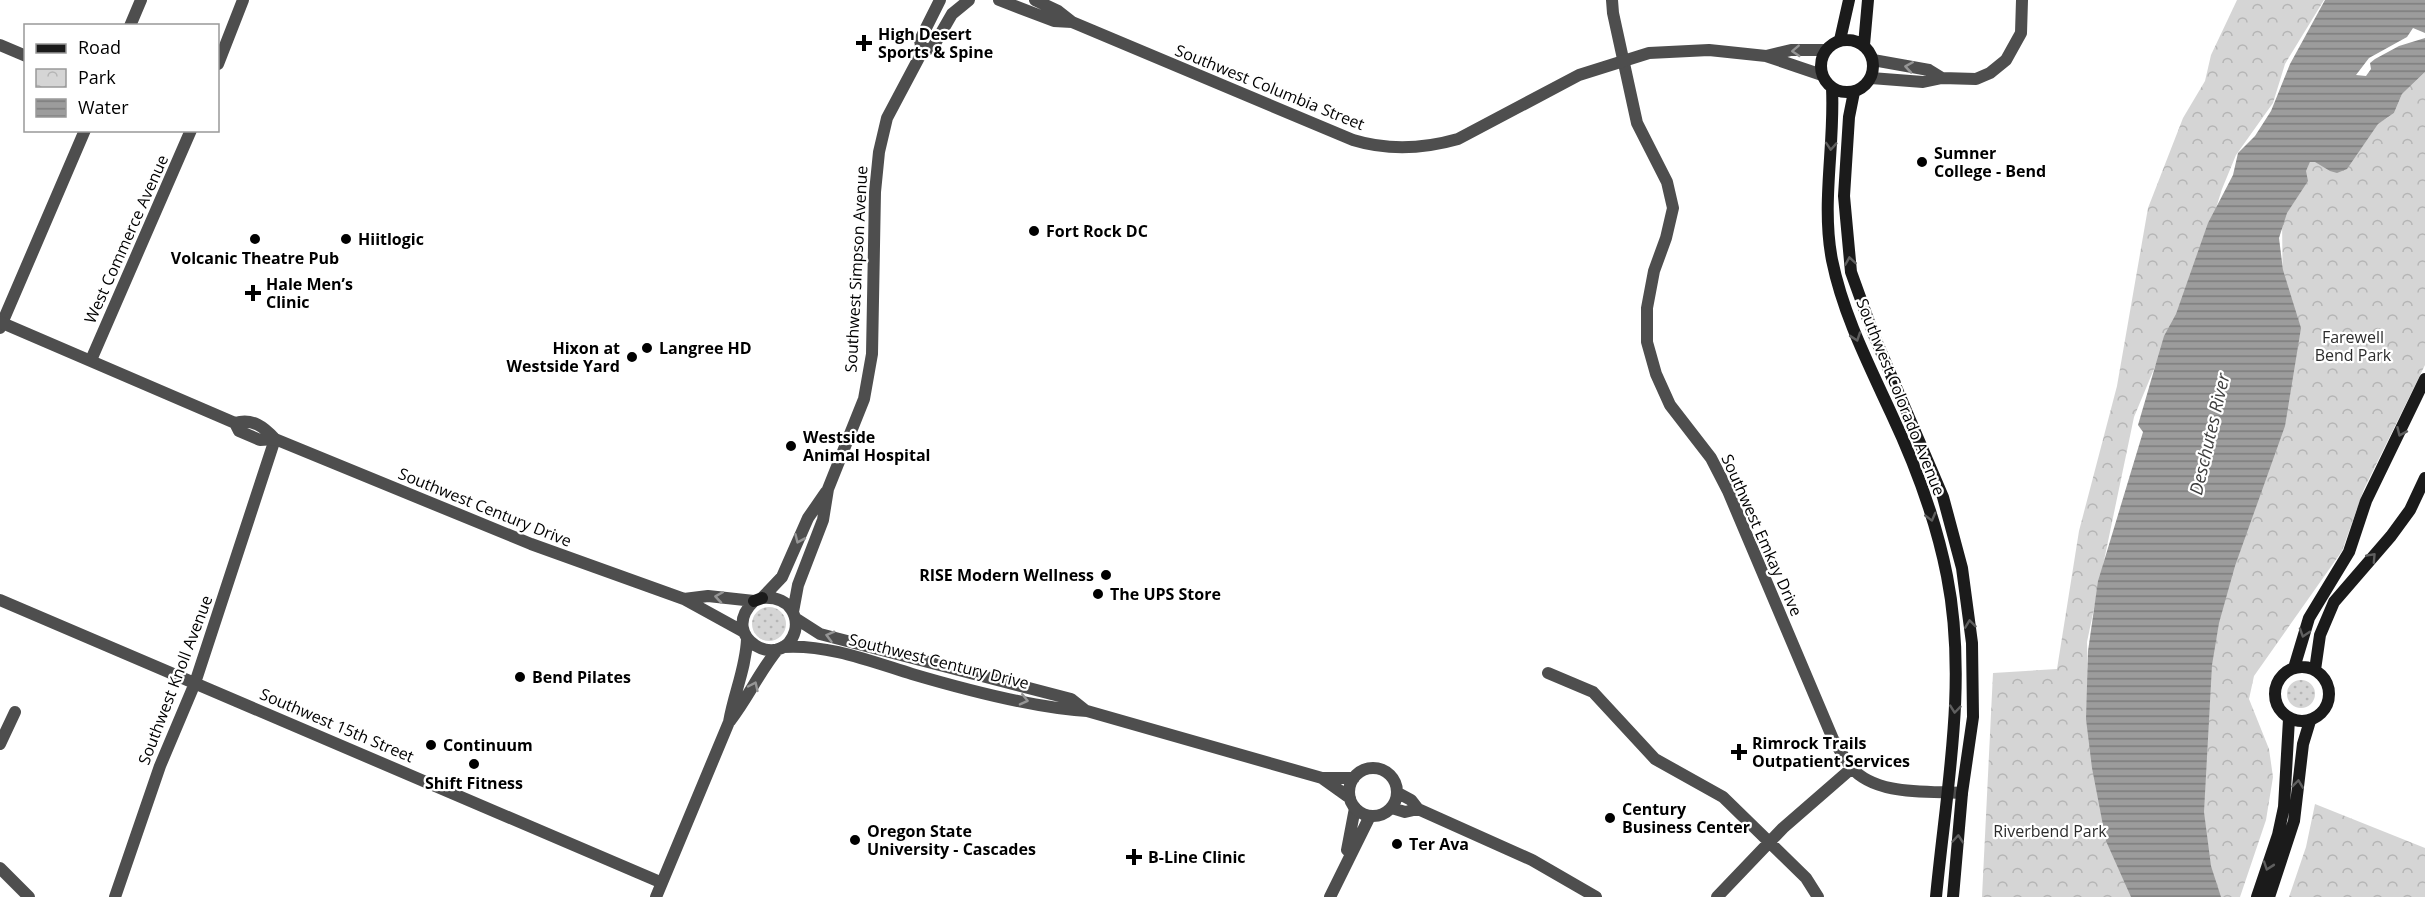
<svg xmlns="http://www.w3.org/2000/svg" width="2425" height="897" font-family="'Open Sans',sans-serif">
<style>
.park{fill:url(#park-crowns)}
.garden{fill:url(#garden-dots)}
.water{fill:url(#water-rules)}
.pier{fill:#fff}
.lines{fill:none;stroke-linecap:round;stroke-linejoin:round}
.minor{stroke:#4e4e4e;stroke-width:12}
.tertiary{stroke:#4e4e4e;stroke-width:12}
.secondary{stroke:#1b1b1b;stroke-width:12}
.oneway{stroke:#959595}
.oneway2{stroke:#5f5f5f}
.poi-dot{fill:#000;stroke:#fff;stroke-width:2}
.labels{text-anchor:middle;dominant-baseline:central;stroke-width:4.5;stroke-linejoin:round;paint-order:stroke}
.poi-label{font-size:16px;font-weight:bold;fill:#000;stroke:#fff;text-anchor:start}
.street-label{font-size:16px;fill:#000;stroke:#fff}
.park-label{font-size:16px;fill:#2c2c2c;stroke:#fff}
.water-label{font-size:18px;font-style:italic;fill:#3d3d3d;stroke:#fff}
</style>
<defs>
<pattern id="park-crowns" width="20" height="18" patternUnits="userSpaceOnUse" patternTransform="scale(1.5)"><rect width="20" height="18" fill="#d5d5d5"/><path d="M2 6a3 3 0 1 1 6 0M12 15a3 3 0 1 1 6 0" fill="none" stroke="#b5b5b5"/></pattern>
<pattern id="garden-dots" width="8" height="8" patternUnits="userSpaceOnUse" patternTransform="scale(1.5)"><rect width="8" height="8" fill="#d5d5d5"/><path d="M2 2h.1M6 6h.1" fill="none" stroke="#b5b5b5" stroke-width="1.8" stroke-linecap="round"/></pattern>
<pattern id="water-rules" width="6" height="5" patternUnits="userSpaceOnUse" patternTransform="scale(1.5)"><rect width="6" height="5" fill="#9c9c9c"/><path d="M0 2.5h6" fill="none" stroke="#7d7d7d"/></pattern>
</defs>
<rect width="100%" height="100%" fill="#fff"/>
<path class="park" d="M 2237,0 L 2324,0 L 2285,64 L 2273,103 L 2236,155 L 2222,189 L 2201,256 L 2134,417 L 2087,642 L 2088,691 L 2161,897 L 1982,897 L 1993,673 L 2057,669 L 2079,531 L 2117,386 L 2148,208 L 2183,118 L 2205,81 L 2211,55 Z
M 2425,72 L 2425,365 L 2364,489 L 2342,551 L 2254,676 L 2249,699 L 2269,749 L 2273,777 L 2266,820 L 2240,897 L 2202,897 L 2198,697 L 2283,312 L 2282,216 L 2310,162 L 2387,118 L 2394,113 L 2402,94 Z
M 2315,804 L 2425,848 L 2425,897 L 2289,897 L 2306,847 Z"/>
<path class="garden" d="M752 624a17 17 0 1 1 34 0a17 17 0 1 1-34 0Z
M2287 694a14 14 0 1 1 28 0a14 14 0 1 1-28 0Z"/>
<path class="water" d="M 2325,0 L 2425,0 L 2425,72 L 2402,94 L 2394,113 L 2378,124 L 2347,169 L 2337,173 L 2330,171 L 2315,162 L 2310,162 L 2306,171 L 2308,181 L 2287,213 L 2279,238 L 2283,270 L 2301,328 L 2285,426 L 2235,566 L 2219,623 L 2212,665 L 2204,812 L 2211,866 L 2221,897 L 2131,897 L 2106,841 L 2092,768 L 2086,719 L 2088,651 L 2098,581 L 2143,432 L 2138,425 L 2164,336 L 2176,314 L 2208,223 L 2233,175 L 2238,153 L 2255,136 L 2271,111 L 2290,64 Z"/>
<path class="pier" d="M 2413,28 L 2425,33 L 2425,38 L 2399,46 L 2375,59 L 2370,63 L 2371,69 L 2366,76 L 2356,75 L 2369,58 L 2407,37 Z"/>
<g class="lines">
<path class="minor" d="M 1612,0 L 1613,13 L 1637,123 L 1667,182 L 1673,208 L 1666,238 L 1654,271 L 1647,308 L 1647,342 L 1656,374 L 1670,405 L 1711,458 L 1728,491 L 1833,739 C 1839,748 1844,759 1851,767 C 1875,796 1928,791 1962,793
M 130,26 L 141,0
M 0,45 L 26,56
M 1873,60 L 1929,70 L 1942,78
M 218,64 L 243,0
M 1871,78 L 1923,82 L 1942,78 L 1976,79 L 1990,73 L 2006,60 L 2021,33 L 2022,0
M 0,328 L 85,130
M 91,360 L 191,130
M 0,600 L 660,882
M 1548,673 L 1593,692 L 1655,759 L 1723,797 L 1806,878 L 1818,897
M 0,744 L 15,712
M 1347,850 L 1355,808
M 0,868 L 29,897
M 115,897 L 160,766 L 195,683 L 275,439
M 1330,897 L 1370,816
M 1717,897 L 1783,828 L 1852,768"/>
<path class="tertiary" d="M 999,0 L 1054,21 L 1072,22 L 1353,140 C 1389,151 1423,149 1458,139 L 1579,75 L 1649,53 L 1709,50 L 1766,56 L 1822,75
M 1035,0 L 1058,11 L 1072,22
M 922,52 L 920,40 L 940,0
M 1766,56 L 1791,50 L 1826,50
M 0,322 L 235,423 C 253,418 264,427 275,439
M 235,423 L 239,431 L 260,440 L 275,439 L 531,544 L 684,599 L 744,632
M 762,598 L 782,577 L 808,518 L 826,492
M 684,599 L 708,596 L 754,601
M 754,601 C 716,638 783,673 795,631 C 797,623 795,615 791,609 C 784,599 774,597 762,598
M 793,612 L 798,585 L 823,520 L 828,489 L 864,399 L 872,354 L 875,192 L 879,152 L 887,118 L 922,52 L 933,47 L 952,14 L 969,0
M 795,618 L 820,634 L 1071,699 L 1086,711
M 783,647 C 827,644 870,661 912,674 C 963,689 1034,708 1087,711 L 1322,778 L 1354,778
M 730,721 C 748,698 759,672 778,649
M1349 792a24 24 0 1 1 48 0a24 24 0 1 1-48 0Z
M 1322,778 L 1350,798
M 1398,793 L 1411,800 L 1418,809 L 1532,860 L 1596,897
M 1392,808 L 1405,812 L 1418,809
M 656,897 L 729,722 C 734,693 746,668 747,639"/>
<path class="secondary" d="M1821 66a26 26 0 1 1 52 0a26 26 0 1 1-52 0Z
M 1840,40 L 1849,0
M 1864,45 L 1868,0
M 1832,88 C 1835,145 1821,203 1832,260 C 1843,314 1868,363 1891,413 C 1915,464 1936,520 1947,576 C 1968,682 1946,791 1936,897
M 1854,92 L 1849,117 L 1844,196 L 1851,272 L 1873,333 L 1943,497 L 1962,568 L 1972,643 L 1973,717 L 1962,793 L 1953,897
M 754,601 L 762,598
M2275 694a27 27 0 1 1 54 0a27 27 0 1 1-54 0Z
M 2294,668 L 2309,618 L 2349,552 L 2366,501 L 2425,379
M 2315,670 L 2320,635 L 2334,602 L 2391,536 L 2410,510 L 2425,478
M 2257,897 L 2278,835 L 2284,807 L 2289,719
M 2269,897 L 2294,821 L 2303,744 L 2310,721"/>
</g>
<defs><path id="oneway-chevron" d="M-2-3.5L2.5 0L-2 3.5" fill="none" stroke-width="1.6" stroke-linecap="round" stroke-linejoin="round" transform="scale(1.5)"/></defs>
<g class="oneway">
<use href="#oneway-chevron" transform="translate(1796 51) rotate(177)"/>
<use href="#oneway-chevron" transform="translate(1909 67) rotate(-171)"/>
<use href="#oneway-chevron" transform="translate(799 539) rotate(114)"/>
<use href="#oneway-chevron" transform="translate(719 597) rotate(-171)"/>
<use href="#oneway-chevron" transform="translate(830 636) rotate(-165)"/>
<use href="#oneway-chevron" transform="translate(754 686) rotate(-65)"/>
<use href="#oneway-chevron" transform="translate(1024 700) rotate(13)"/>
</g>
<g class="oneway2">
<use href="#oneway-chevron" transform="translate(1831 146) rotate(94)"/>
<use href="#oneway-chevron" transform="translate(1850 261) rotate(-99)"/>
<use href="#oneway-chevron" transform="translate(1856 337) rotate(71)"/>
<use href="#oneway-chevron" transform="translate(2401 432) rotate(114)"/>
<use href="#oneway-chevron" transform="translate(1931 517) rotate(75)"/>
<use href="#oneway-chevron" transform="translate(2372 557) rotate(-47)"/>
<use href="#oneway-chevron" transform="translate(1970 624) rotate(-97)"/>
<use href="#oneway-chevron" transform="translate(2304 633) rotate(108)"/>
<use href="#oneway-chevron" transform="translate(1955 709) rotate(96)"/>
<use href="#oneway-chevron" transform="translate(2298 784) rotate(-83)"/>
<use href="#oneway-chevron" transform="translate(1958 839) rotate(-85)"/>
<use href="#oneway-chevron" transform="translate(2268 866) rotate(109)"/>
</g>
<g class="poi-dot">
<path d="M861 34h6v6h6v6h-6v6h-6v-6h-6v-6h6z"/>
<circle cx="1922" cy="162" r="6"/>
<circle cx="1034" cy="231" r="6"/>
<circle cx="255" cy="239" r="6"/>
<circle cx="346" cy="239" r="6"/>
<path d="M250 284h6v6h6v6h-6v6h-6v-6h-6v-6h6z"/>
<circle cx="647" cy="348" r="6"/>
<circle cx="632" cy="357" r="6"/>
<circle cx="791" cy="446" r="6"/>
<circle cx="1106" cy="575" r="6"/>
<circle cx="1098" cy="594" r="6"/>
<circle cx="520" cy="677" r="6"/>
<circle cx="431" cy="745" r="6"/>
<path d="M1736 743h6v6h6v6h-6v6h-6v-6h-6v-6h6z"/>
<circle cx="474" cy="764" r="6"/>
<circle cx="1610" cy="818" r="6"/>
<circle cx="855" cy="840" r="6"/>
<circle cx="1397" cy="844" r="6"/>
<path d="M1131 848h6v6h6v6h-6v6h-6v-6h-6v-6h6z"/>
</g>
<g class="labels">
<g class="poi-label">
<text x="878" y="34">High Desert<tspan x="878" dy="18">Sports &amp; Spine</tspan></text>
<text x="1934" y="153">Sumner<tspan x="1934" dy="18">College - Bend</tspan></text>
<text x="1046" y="231">Fort Rock DC</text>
<text x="358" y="239">Hiitlogic</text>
<text x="255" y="258" text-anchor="middle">Volcanic Theatre Pub</text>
<text x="266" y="284">Hale Men’s<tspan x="266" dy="18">Clinic</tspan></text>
<text x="620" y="348" text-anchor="end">Hixon at<tspan x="620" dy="18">Westside Yard</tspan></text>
<text x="659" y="348">Langree HD</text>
<text x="803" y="437">Westside<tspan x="803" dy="18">Animal Hospital</tspan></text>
<text x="1094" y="575" text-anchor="end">RISE Modern Wellness</text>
<text x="1110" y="594">The UPS Store</text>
<text x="532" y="677">Bend Pilates</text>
<text x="1752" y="743">Rimrock Trails<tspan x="1752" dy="18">Outpatient Services</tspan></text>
<text x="443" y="745">Continuum</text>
<text x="474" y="783" text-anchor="middle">Shift Fitness</text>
<text x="1622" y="809">Century<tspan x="1622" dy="18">Business Center</tspan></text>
<text x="867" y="831">Oregon State<tspan x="867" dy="18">University - Cascades</tspan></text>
<text x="1409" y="844">Ter Ava</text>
<text x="1148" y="857">B-Line Clinic</text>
</g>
<g class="street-label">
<text transform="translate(1270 87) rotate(22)">Southwest Columbia Street</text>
<text transform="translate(126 239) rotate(-66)">West Commerce Avenue</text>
<text transform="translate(856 269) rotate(-87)">Southwest Simpson Avenue</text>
<text transform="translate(1901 397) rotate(68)">Southwest Colorado Avenue</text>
<text transform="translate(485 507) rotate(22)">Southwest Century Drive</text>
<text transform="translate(1762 535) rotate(66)">Southwest Emkay Drive</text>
<text transform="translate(939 661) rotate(14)">Southwest Century Drive</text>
<text transform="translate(175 680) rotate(-69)">Southwest Knoll Avenue</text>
<text transform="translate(337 725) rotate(23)">Southwest 15th Street</text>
</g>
<g class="park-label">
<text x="2353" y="337">Farewell<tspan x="2353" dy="18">Bend Park</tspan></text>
<text x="2050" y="831">Riverbend Park</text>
</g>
<g class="water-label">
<text transform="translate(2209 434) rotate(-77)">Deschutes River</text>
</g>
</g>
<rect x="24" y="24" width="195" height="108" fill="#ffffff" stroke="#999999" stroke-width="1.5"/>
<rect x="36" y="44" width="30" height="9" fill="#1b1b1b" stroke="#999999" stroke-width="1.5"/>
<text x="78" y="54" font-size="18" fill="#000000">Road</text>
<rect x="36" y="69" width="30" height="18" fill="url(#park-crowns)" stroke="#999999" stroke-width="1.5"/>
<text x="78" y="84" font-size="18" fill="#000000">Park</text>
<rect x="36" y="99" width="30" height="18" fill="url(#water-rules)" stroke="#999999" stroke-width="1.5"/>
<text x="78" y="114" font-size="18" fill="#000000">Water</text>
</svg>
